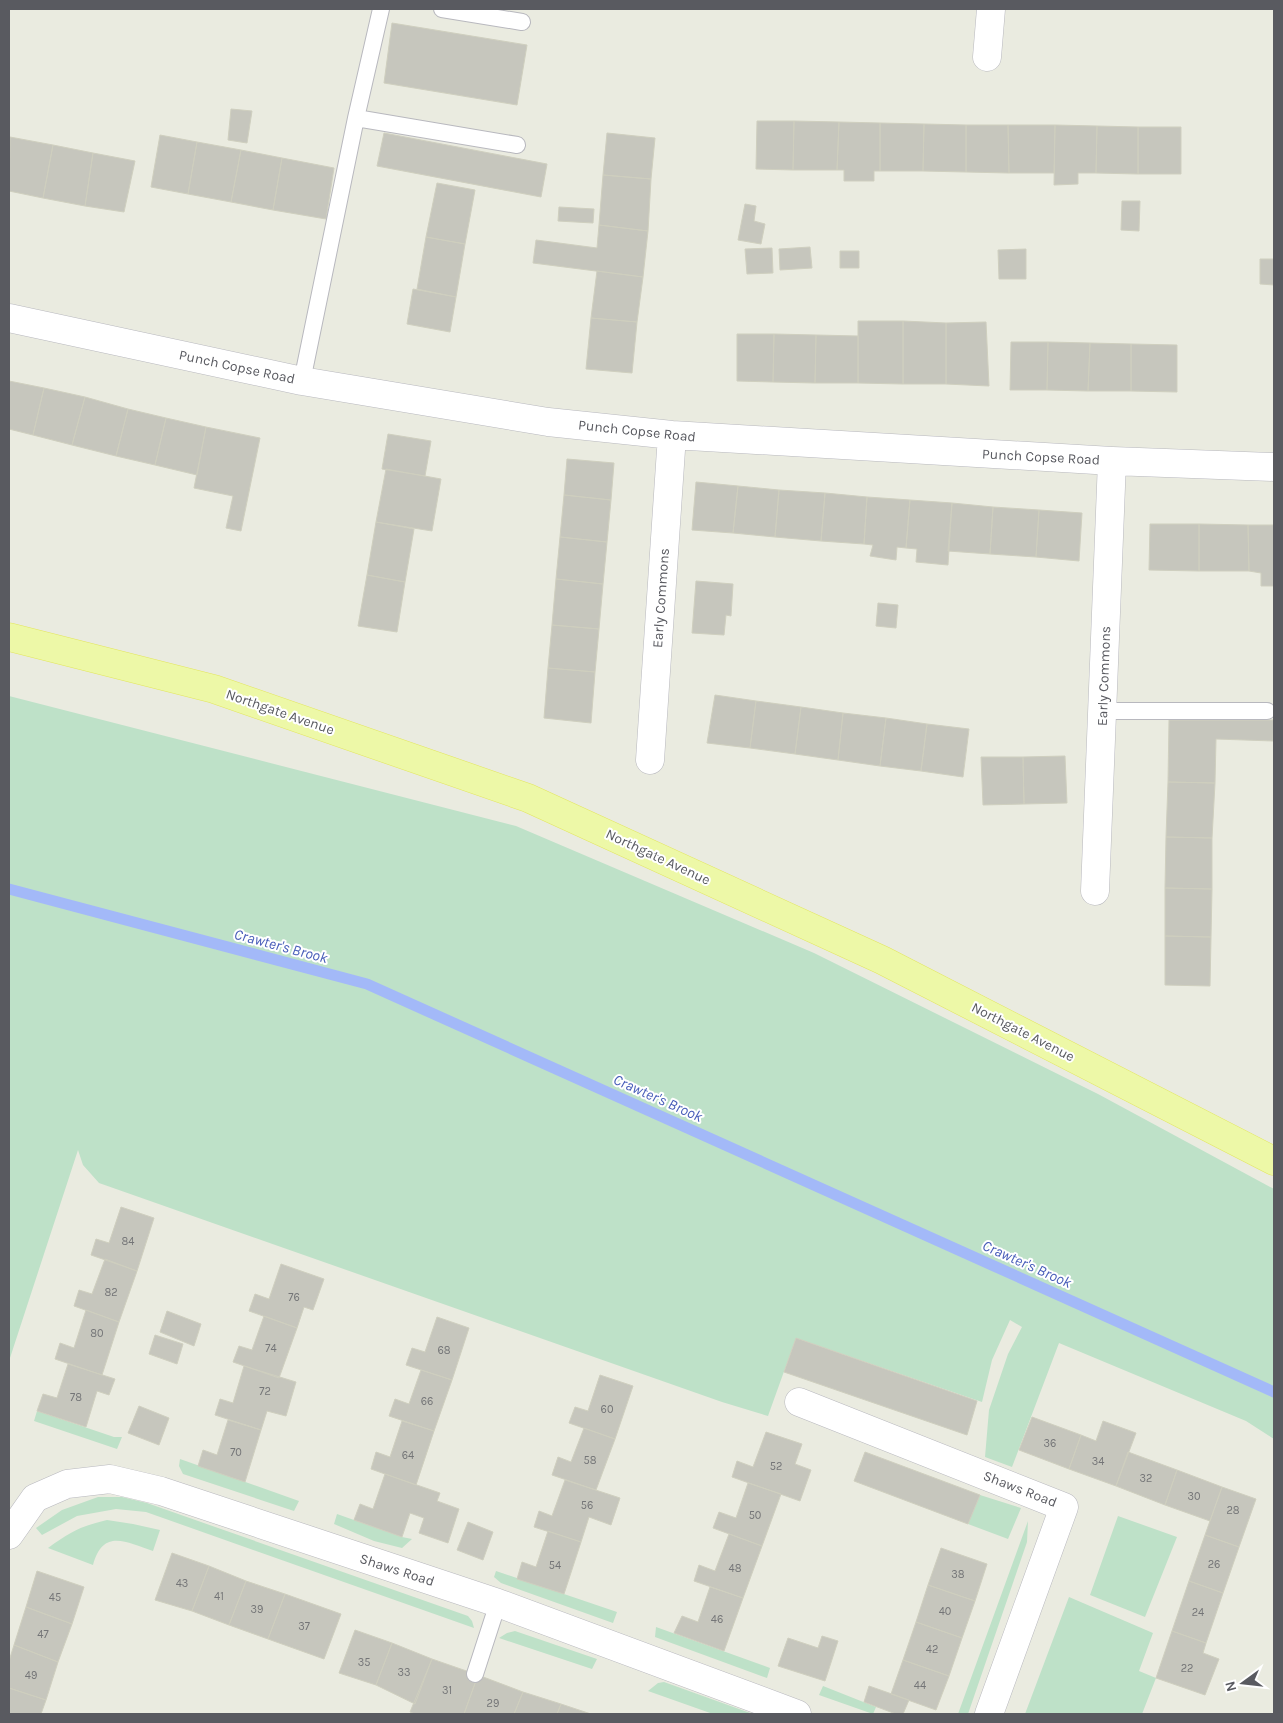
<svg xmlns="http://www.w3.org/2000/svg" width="1283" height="1723" font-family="Karla,sans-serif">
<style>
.green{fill:#bee1c8}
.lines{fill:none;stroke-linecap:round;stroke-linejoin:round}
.stream{stroke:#a3b9f8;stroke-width:11}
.building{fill:#c6c6bd;stroke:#cfcfbf}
.lane-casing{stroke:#b8b8be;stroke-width:18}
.street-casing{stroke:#b8b8be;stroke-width:29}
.primary-casing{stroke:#e3e65e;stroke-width:29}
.lane{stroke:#fff;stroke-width:16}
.street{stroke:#fff;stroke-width:28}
.primary{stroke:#edf8a7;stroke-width:28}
.labels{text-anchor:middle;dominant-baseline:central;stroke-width:4;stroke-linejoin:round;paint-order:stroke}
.number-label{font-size:11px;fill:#747577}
.street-label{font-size:14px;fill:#595a60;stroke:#fff}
.water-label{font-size:15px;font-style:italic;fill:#485db9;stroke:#fff}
</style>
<rect width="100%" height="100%" fill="#eaebe0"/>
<path class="green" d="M 9,696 L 516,826 L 814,953 L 1098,1094 L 1274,1189 L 1274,1439 L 1246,1421 L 1059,1343 L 1012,1467 L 985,1457 L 989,1410 L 1008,1354 L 1022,1327 L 1010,1320 L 992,1360 L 982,1402 L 796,1338 L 768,1416 L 722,1402 L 99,1183 L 83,1165 L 78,1150 L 9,1361 Z
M 37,1411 L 114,1437 L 122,1437 L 117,1449 L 34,1421 Z
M 180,1459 L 299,1501 L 294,1511 L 183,1474 L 179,1466 Z
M 980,1495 L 1021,1508 L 1008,1539 L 968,1524 Z
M 98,1497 L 122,1497 L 147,1503 L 468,1616 L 472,1621 L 474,1628 L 146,1512 L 116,1509 L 77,1516 L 42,1535 L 36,1528 L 62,1510 Z
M 337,1514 L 402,1537 L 412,1539 L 402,1548 L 374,1541 L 334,1524 Z
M 1118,1516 L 1177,1537 L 1145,1617 L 1090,1595 Z
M 107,1520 L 133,1524 L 160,1530 L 153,1551 C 126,1542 103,1528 93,1565 L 48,1548 C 70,1532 81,1526 107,1520 Z
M 1028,1521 L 1027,1542 L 968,1714 L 958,1714 Z
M 496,1571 L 617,1612 L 613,1623 L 501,1583 L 494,1577 Z
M 1069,1597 L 1153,1633 L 1139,1671 L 1156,1678 L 1142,1714 L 1025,1714 Z
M 656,1627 L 770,1668 L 767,1678 L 655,1637 Z
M 515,1631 L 597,1659 L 592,1669 L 499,1638 L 507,1633 Z
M 664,1682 L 753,1714 L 713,1714 L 648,1691 L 658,1683 Z
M 823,1686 L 876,1707 L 873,1714 L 819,1695 Z"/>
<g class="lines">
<path class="stream" d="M 9,889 L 367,984 L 1274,1392"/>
</g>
<path class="building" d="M 392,23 L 527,45 L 517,105 L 384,83 Z
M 231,109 L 252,111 L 247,143 L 228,140 Z
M 757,121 L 794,121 L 793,170 L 756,169 Z
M 794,121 L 839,122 L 837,170 L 793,170 Z
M 839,122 L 880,123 L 880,171 L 874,171 L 874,181 L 844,181 L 844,170 L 837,170 Z
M 880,123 L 924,124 L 923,171 L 880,171 Z
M 924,124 L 966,125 L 966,172 L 923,171 Z
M 966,125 L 1008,125 L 1009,173 L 966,172 Z
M 1008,125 L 1055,125 L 1054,173 L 1009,173 Z
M 1055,125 L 1097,126 L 1096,173 L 1078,173 L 1078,184 L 1054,185 Z
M 1097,126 L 1138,127 L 1138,174 L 1096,173 Z
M 1138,127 L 1181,127 L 1181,174 L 1138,174 Z
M 384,133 L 547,164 L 541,197 L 377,166 Z
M 607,133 L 655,138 L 651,179 L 603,175 Z
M 160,135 L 197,142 L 188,194 L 151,187 Z
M 10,137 L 53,145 L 43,198 L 9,191 Z
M 197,142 L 241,150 L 231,202 L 188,194 Z
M 53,145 L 93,153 L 85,206 L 43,198 Z
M 241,150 L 282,158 L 273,210 L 231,202 Z
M 93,153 L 135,161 L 124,212 L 85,206 Z
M 282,158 L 334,168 L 326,219 L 273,210 Z
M 603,175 L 651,179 L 648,231 L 599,225 Z
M 437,183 L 475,190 L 465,244 L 426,237 Z
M 1122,201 L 1140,201 L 1139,231 L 1121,230 Z
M 745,204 L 756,206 L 754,221 L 765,224 L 761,244 L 738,240 Z
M 559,207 L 594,209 L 593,223 L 558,221 Z
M 599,225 L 648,231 L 643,277 L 533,263 L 536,240 L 597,248 Z
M 426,237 L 465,244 L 456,297 L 417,289 Z
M 810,247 L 812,268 L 780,270 L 779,249 Z
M 772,248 L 773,273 L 747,274 L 745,249 Z
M 1026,249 L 1026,279 L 999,279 L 998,250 Z
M 840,251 L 859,251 L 859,268 L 840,268 Z
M 1260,259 L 1274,259 L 1274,285 L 1260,284 Z
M 597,271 L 643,277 L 637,322 L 591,318 Z
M 413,289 L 456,297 L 450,332 L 407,324 Z
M 591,318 L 637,322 L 632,373 L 586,369 Z
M 858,321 L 903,321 L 903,384 L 858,383 Z
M 903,321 L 946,323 L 946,384 L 903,384 Z
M 986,322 L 989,386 L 946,384 L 946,323 Z
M 737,334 L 774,334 L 773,382 L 737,381 Z
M 774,334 L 816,335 L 815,383 L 773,382 Z
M 816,335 L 858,336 L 858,383 L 815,383 Z
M 1011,342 L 1048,342 L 1047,390 L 1010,390 Z
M 1048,342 L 1090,343 L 1088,391 L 1047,390 Z
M 1090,343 L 1131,344 L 1131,391 L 1088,391 Z
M 1131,344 L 1177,345 L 1177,392 L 1131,391 Z
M 9,381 L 44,388 L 33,435 L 9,429 Z
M 44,388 L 85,397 L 72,445 L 33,435 Z
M 85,397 L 128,409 L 116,456 L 72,445 Z
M 128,409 L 166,418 L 155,465 L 116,456 Z
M 166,418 L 206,427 L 197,475 L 155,465 Z
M 206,427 L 260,438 L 241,531 L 226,528 L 233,496 L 194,488 Z
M 388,434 L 431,441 L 425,476 L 382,469 Z
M 567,459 L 614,463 L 611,500 L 564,495 Z
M 386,469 L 441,479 L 432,531 L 376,522 Z
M 696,482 L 738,486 L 733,533 L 692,530 Z
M 738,486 L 779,490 L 775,537 L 733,533 Z
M 779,490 L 825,493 L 821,541 L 775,537 Z
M 825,493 L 867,497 L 864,544 L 821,541 Z
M 564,495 L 611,500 L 607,542 L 560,537 Z
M 867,497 L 910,500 L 906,548 L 897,547 L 896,560 L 870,556 L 873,545 L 864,544 Z
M 910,500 L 952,503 L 948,565 L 916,562 L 917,549 L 906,548 Z
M 952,503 L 993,507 L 990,554 L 948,551 Z
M 993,507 L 1039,510 L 1036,557 L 990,554 Z
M 1039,510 L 1082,513 L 1079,561 L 1036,557 Z
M 376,522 L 414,529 L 405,582 L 367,575 Z
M 1150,524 L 1199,524 L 1199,571 L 1149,570 Z
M 1199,524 L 1248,525 L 1249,571 L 1199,571 Z
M 1248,525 L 1274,525 L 1274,586 L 1261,586 L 1261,573 L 1249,571 Z
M 560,537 L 607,542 L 603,584 L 556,579 Z
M 367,575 L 405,582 L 397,632 L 358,626 Z
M 556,579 L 603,584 L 599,629 L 552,625 Z
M 696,581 L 733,584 L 731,616 L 726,615 L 724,635 L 692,633 Z
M 878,603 L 898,605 L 896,628 L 876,626 Z
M 552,625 L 599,629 L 595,672 L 548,668 Z
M 548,668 L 595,672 L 591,723 L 544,718 Z
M 715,695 L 756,701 L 750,748 L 707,743 Z
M 756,701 L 801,707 L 795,754 L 750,748 Z
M 801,707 L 843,713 L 838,760 L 795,754 Z
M 843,713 L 886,718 L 880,766 L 838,760 Z
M 886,718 L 927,724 L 921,771 L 880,766 Z
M 1169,720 L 1274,720 L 1273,741 L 1216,739 L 1215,783 L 1168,782 Z
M 927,724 L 969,729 L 963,777 L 921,771 Z
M 1065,756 L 1067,803 L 1024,804 L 1023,757 Z
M 981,757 L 1023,757 L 1024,804 L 983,805 Z
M 1168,782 L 1215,783 L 1212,838 L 1166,837 Z
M 1166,837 L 1212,838 L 1212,889 L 1165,888 Z
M 1165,888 L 1212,889 L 1211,937 L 1165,936 Z
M 1165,936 L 1211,937 L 1210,986 L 1165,985 Z
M 121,1207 L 154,1218 L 137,1271 L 91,1255 L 96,1239 L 109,1243 Z
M 105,1259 L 137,1271 L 119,1322 L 74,1306 L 79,1290 L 92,1294 Z
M 281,1264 L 324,1279 L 313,1310 L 304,1307 L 297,1328 L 249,1311 L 255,1294 L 269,1299 Z
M 86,1310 L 119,1322 L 102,1375 L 55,1359 L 60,1343 L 74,1348 Z
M 167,1311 L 201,1324 L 194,1346 L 160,1332 Z
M 264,1316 L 297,1328 L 279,1378 L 233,1362 L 239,1346 L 252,1350 Z
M 437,1317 L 469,1328 L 452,1380 L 406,1365 L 412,1348 L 425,1352 Z
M 155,1335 L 183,1344 L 177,1364 L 149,1354 Z
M 796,1338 L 977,1401 L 967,1435 L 784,1372 Z
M 68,1364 L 115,1379 L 109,1395 L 97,1391 L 86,1427 L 37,1411 L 43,1394 L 57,1398 Z
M 244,1366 L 296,1382 L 286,1416 L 267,1411 L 261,1430 L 215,1415 L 220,1399 L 233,1403 Z
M 421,1370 L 452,1380 L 434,1431 L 389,1416 L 395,1399 L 409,1404 Z
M 600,1375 L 633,1386 L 615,1439 L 569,1423 L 575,1407 L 588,1411 Z
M 139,1406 L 169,1418 L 159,1445 L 128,1433 Z
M 1032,1417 L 1081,1435 L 1069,1469 L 1019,1450 Z
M 228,1420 L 261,1430 L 245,1482 L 198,1466 L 203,1450 L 217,1455 Z
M 402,1421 L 434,1431 L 416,1485 L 371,1469 L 376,1452 L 390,1457 Z
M 1103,1421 L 1136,1433 L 1116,1486 L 1069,1469 L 1081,1435 L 1096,1441 Z
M 584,1428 L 615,1439 L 596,1490 L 552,1475 L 558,1457 L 571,1462 Z
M 766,1432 L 802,1444 L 795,1464 L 811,1470 L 800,1501 L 732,1477 L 737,1461 L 753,1467 Z
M 865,1452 L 980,1495 L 968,1524 L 854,1481 Z
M 1128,1452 L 1177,1470 L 1165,1505 L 1116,1486 Z
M 1177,1470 L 1222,1487 L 1210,1521 L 1165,1505 Z
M 385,1474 L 440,1493 L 437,1501 L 459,1509 L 448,1543 L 419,1533 L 424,1518 L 410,1513 L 402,1537 L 354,1520 L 360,1504 L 373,1509 Z
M 565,1480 L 620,1498 L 611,1525 L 589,1517 L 581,1542 L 534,1527 L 539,1511 L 552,1516 Z
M 748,1483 L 781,1494 L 762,1546 L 713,1528 L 719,1512 L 736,1518 Z
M 1222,1487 L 1256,1499 L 1239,1547 L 1205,1535 Z
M 468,1522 L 493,1532 L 483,1560 L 457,1550 Z
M 548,1531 L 581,1542 L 564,1594 L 517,1579 L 522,1562 L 536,1567 Z
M 729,1534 L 762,1546 L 743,1598 L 694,1581 L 699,1565 L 715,1571 Z
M 1205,1535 L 1239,1547 L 1223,1593 L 1189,1581 Z
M 941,1548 L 987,1564 L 975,1601 L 928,1585 Z
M 172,1553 L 209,1566 L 192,1611 L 155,1600 Z
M 209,1566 L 246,1581 L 229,1625 L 192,1611 Z
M 37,1571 L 84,1587 L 72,1624 L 26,1607 Z
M 246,1581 L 285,1594 L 268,1639 L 229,1625 Z
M 1189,1581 L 1223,1593 L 1206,1643 L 1172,1631 Z
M 928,1585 L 975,1601 L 962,1638 L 916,1622 Z
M 710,1587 L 743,1598 L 724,1651 L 674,1633 L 682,1616 L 698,1622 Z
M 285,1594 L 341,1614 L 324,1659 L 268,1639 Z
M 26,1607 L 72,1624 L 58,1662 L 14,1645 Z
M 916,1622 L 962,1638 L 949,1676 L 903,1660 Z
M 355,1630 L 392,1643 L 376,1685 L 339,1673 Z
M 1172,1631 L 1206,1643 L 1203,1653 L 1219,1659 L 1205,1695 L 1156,1678 Z
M 822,1636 L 838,1641 L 825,1681 L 778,1666 L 788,1638 L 818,1648 Z
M 392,1643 L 432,1659 L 415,1704 L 376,1685 Z
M 14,1645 L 58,1662 L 46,1700 L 9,1688 L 9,1661 Z
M 432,1659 L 478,1675 L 464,1714 L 415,1714 L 410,1712 Z
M 903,1660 L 949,1676 L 936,1710 L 891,1694 Z
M 478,1675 L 523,1692 L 514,1714 L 464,1714 Z
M 869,1686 L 909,1700 L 903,1714 L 896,1714 L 864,1702 Z
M 9,1688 L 46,1700 L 41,1714 L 9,1714 Z
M 523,1692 L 561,1704 L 557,1714 L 514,1714 Z
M 561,1704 L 591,1714 L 557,1714 Z"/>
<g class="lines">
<defs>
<path id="lane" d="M 442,9 L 522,22
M 356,118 L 381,9
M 302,381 L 356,118 L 517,145
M 1102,711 L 1267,711
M 475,1674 L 498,1603"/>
<path id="street" d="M 987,57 L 991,9
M 9,318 L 302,381 L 548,422 L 672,435 L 1112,461 L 1274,467
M 650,760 L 672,435
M 1095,891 L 1112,461
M 799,1402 L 1064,1507 L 989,1714
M 9,1535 L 35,1498 L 67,1484 L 110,1479 L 161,1491 L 498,1603 L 797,1714"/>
<path id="primary" d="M 9,637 L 214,689 L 528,798 L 882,960 L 1274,1161"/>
</defs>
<use href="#lane" class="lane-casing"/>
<use href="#street" class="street-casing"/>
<use href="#primary" class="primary-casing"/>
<use href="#lane" class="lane"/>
<use href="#street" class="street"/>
<use href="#primary" class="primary"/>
</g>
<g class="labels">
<g class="number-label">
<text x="128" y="1241">84</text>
<text x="111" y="1292">82</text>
<text x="294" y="1297">76</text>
<text x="97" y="1333">80</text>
<text x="271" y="1348">74</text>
<text x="444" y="1350">68</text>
<text x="265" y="1391">72</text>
<text x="76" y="1397">78</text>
<text x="427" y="1401">66</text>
<text x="607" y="1409">60</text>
<text x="1050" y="1443">36</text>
<text x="236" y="1452">70</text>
<text x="408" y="1455">64</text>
<text x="590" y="1460">58</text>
<text x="1098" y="1461">34</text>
<text x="776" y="1466">52</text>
<text x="1146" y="1478">32</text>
<text x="1194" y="1496">30</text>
<text x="587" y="1505">56</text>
<text x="1233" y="1510">28</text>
<text x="755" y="1515">50</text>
<text x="1214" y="1564">26</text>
<text x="555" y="1565">54</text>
<text x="735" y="1568">48</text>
<text x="958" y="1574">38</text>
<text x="182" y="1583">43</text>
<text x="219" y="1596">41</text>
<text x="55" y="1597">45</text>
<text x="257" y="1609">39</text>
<text x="945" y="1611">40</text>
<text x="1198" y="1612">24</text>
<text x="717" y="1619">46</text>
<text x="304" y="1626">37</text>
<text x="43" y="1634">47</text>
<text x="932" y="1649">42</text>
<text x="364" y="1662">35</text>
<text x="1187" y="1668">22</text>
<text x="404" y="1672">33</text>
<text x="31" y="1675">49</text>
<text x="920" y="1685">44</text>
<text x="447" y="1690">31</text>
<text x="493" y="1703">29</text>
</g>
<g class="street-label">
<text transform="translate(237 367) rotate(12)">Punch Copse Road</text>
<text transform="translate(637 431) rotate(6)">Punch Copse Road</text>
<text transform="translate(1041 457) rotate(3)">Punch Copse Road</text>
<text transform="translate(661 598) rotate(-86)">Early Commons</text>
<text transform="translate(1104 676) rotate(-88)">Early Commons</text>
<text transform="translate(280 712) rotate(19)">Northgate Avenue</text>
<text transform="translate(658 857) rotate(25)">Northgate Avenue</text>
<text transform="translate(1023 1032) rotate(27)">Northgate Avenue</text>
<text transform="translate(1020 1489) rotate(21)">Shaws Road</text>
<text transform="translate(397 1570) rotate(18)">Shaws Road</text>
</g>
<g class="water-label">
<text transform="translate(281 946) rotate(15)">Crawter's Brook</text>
<text transform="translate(658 1098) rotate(24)">Crawter's Brook</text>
<text transform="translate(1027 1264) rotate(24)">Crawter's Brook</text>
</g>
</g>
<rect width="1283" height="1723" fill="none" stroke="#595a60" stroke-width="20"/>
<g transform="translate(1243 1683) rotate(255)" stroke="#ffffff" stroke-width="4" paint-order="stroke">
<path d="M0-4L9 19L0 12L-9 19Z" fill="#595a60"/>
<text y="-8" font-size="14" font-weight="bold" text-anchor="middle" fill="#595a60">N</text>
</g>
</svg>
